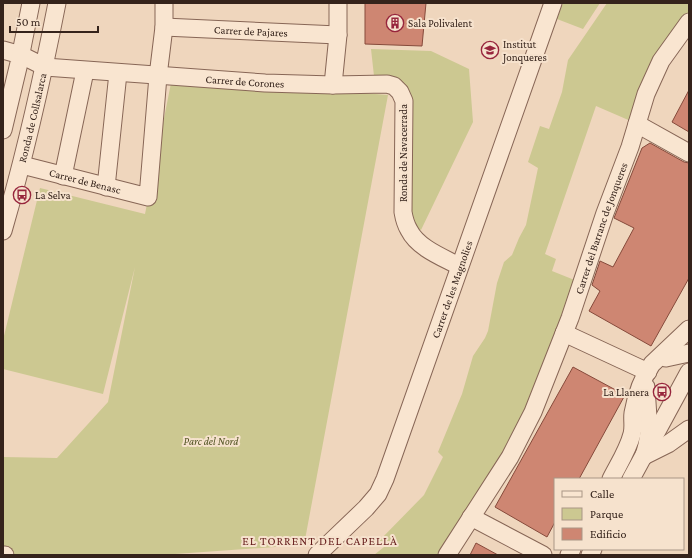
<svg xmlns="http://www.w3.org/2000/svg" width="692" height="558" font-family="'Crimson Pro',serif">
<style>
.green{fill:#ccc891}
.building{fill:#ce8672;stroke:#864a3b}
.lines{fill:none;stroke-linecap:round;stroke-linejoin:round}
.minor-casing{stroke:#876656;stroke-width:19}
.minor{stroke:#f9e5d0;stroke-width:17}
.labels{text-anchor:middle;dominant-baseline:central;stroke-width:4;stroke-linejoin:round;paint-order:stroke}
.poi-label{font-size:11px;fill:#35231b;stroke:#f6e2cd;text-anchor:start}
.street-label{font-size:11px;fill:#35231b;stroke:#f6e2cd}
.park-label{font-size:11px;font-style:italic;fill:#505221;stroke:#f6e2cd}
.neighbourhood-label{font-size:12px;letter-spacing:1px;fill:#631a19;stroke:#f6e2cd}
</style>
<rect width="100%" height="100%" fill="#efd6bd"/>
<path class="green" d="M 563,3 L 600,3 L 583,29 L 557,19 Z
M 607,3 L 689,3 L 689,11 L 667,42 L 633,122 L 596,106 L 545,254 L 556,259 L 552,271 L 582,283 L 533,412 L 447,555 L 374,555 L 384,547 L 379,541 L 424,495 L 443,457 L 438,452 L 462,394 L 473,356 L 485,338 L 488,331 L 497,283 L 504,262 L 512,255 L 519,238 L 526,225 L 538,168 L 528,162 L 540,126 L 549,129 L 562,92 L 568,60 Z
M 371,49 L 431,51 L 469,69 L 473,122 L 421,230 L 413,226 L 409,203 L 409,93 L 396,78 L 374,76 Z
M 172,78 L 388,95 L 304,545 L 161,555 L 3,555 L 3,457 L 57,458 L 108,402 L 135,267 L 103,394 L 3,369 L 3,340 L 40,188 L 145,214 Z"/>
<path class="building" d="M 365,3 L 426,3 L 422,46 L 365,44 Z
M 689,90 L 689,132 L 672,122 Z
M 650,143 L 684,162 L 689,163 L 689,278 L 651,346 L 589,311 L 600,291 L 592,285 L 600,261 L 613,267 L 634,228 L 614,218 L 642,148 Z
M 573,367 L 625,395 L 579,479 L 555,479 L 555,522 L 547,537 L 495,507 Z
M 476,543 L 498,555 L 470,555 Z"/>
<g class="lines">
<defs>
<g id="minor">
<path id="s1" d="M 164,27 L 338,35"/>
<path id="s2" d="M 3,50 L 21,55 L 45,67 L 265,83 L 333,85 L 387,84 L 394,86 L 400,92 L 404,101 L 403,212 C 404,218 406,225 409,230 C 418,248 442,257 459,266"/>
<path d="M 333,85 L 338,35 L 338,3"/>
<path d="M 637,124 L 689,153"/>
<path d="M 3,130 L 19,63 L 31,3"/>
<path id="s3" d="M 22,165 L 148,197 L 158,76 L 164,27 L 164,3"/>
<path d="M 63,176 L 85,71"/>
<path d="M 106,187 L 118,73"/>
<path id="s4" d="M 3,231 C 25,155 42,80 57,3"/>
<path d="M 564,333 L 648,372"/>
<path d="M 666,358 L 689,353"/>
<path d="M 644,456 L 647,445 L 649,433 L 646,387"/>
<path d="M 644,456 L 668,444 L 689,429"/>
<path d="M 611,479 C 618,465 628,450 632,434 C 634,427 632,420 633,413 C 636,396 643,377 652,364 L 689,329"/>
<path d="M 631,479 L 689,372"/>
<path d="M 471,517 L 543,555"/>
<path d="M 3,555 L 5,555"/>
<path id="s5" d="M 317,555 L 366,508 L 378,494 L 385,479 L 553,3"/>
<path id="s6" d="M 447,555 L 510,457 L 533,412 L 570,318 L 605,213 L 630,147 L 646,94 L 661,61 L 689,22"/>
<path d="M 569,555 L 572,549"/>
<path d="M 590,555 L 593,549"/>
</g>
</defs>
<use href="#minor" class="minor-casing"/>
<use href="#minor" class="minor"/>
</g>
<defs>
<symbol id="building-ring" viewBox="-11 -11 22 22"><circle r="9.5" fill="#f6e2cd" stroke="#97253c" stroke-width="1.5"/><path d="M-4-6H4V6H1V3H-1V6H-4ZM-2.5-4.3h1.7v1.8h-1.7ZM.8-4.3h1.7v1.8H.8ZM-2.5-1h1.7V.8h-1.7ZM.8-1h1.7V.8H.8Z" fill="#97253c"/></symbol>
<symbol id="school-ring" viewBox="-11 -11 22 22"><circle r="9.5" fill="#f6e2cd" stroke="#97253c" stroke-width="1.5"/><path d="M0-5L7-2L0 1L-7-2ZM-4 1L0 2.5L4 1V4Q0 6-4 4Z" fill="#97253c"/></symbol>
<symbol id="bus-ring" viewBox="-11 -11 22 22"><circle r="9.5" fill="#f6e2cd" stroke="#97253c" stroke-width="1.5"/><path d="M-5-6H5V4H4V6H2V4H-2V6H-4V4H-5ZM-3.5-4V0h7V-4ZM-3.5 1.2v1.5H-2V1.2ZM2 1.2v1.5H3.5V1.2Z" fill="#97253c"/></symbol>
</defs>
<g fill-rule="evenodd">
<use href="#building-ring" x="385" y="13" width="20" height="20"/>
<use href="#school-ring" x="480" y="40" width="20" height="20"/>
<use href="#bus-ring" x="12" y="185" width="20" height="20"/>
<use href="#bus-ring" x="652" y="382" width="20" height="20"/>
</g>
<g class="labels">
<g class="poi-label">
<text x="408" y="23">Sala Polivalent</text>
<text x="503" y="44">Institut<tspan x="503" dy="13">Jonqueres</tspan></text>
<text x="35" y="195">La Selva</text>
<text x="649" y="392" text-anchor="end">La Llanera</text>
</g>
<g class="street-label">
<text stroke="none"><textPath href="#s1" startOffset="87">Carrer de Pajares</textPath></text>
<text stroke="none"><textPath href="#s2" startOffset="246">Carrer de Corones</textPath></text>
<text stroke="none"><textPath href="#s4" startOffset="117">Ronda de Collsalarca</textPath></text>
<text transform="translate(403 153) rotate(-90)">Ronda de Navacerrada</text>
<text stroke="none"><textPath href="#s3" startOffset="65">Carrer de Benasc</textPath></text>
<text stroke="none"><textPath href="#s6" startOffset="363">Carrer del Barranc de Jonqueres</textPath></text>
<text stroke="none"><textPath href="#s5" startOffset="304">Carrer de les Magnolies</textPath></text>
</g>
<g class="park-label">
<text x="211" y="441">Parc del Nord</text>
</g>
<g class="neighbourhood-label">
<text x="320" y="541">EL TORRENT DEL CAPELLÀ</text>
</g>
</g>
<rect width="692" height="558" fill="none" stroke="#35231b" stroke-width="8"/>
<rect x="554" y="478" width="130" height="72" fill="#f6e2cd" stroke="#a99686"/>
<rect x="562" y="491" width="20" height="6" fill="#f9e5d0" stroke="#a99686"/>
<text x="590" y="498" font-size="12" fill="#35231b">Calle</text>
<rect x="562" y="508" width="20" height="12" fill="#ccc891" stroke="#a99686"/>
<text x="590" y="518" font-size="12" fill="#35231b">Parque</text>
<rect x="562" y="528" width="20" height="12" fill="#ce8672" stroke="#a99686"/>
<text x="590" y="538" font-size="12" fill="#35231b">Edificio</text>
<path d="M10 26v6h88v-6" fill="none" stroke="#35231b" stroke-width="2"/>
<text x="16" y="26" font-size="12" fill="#35231b" stroke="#f6e2cd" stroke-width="3" paint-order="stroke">50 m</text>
</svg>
